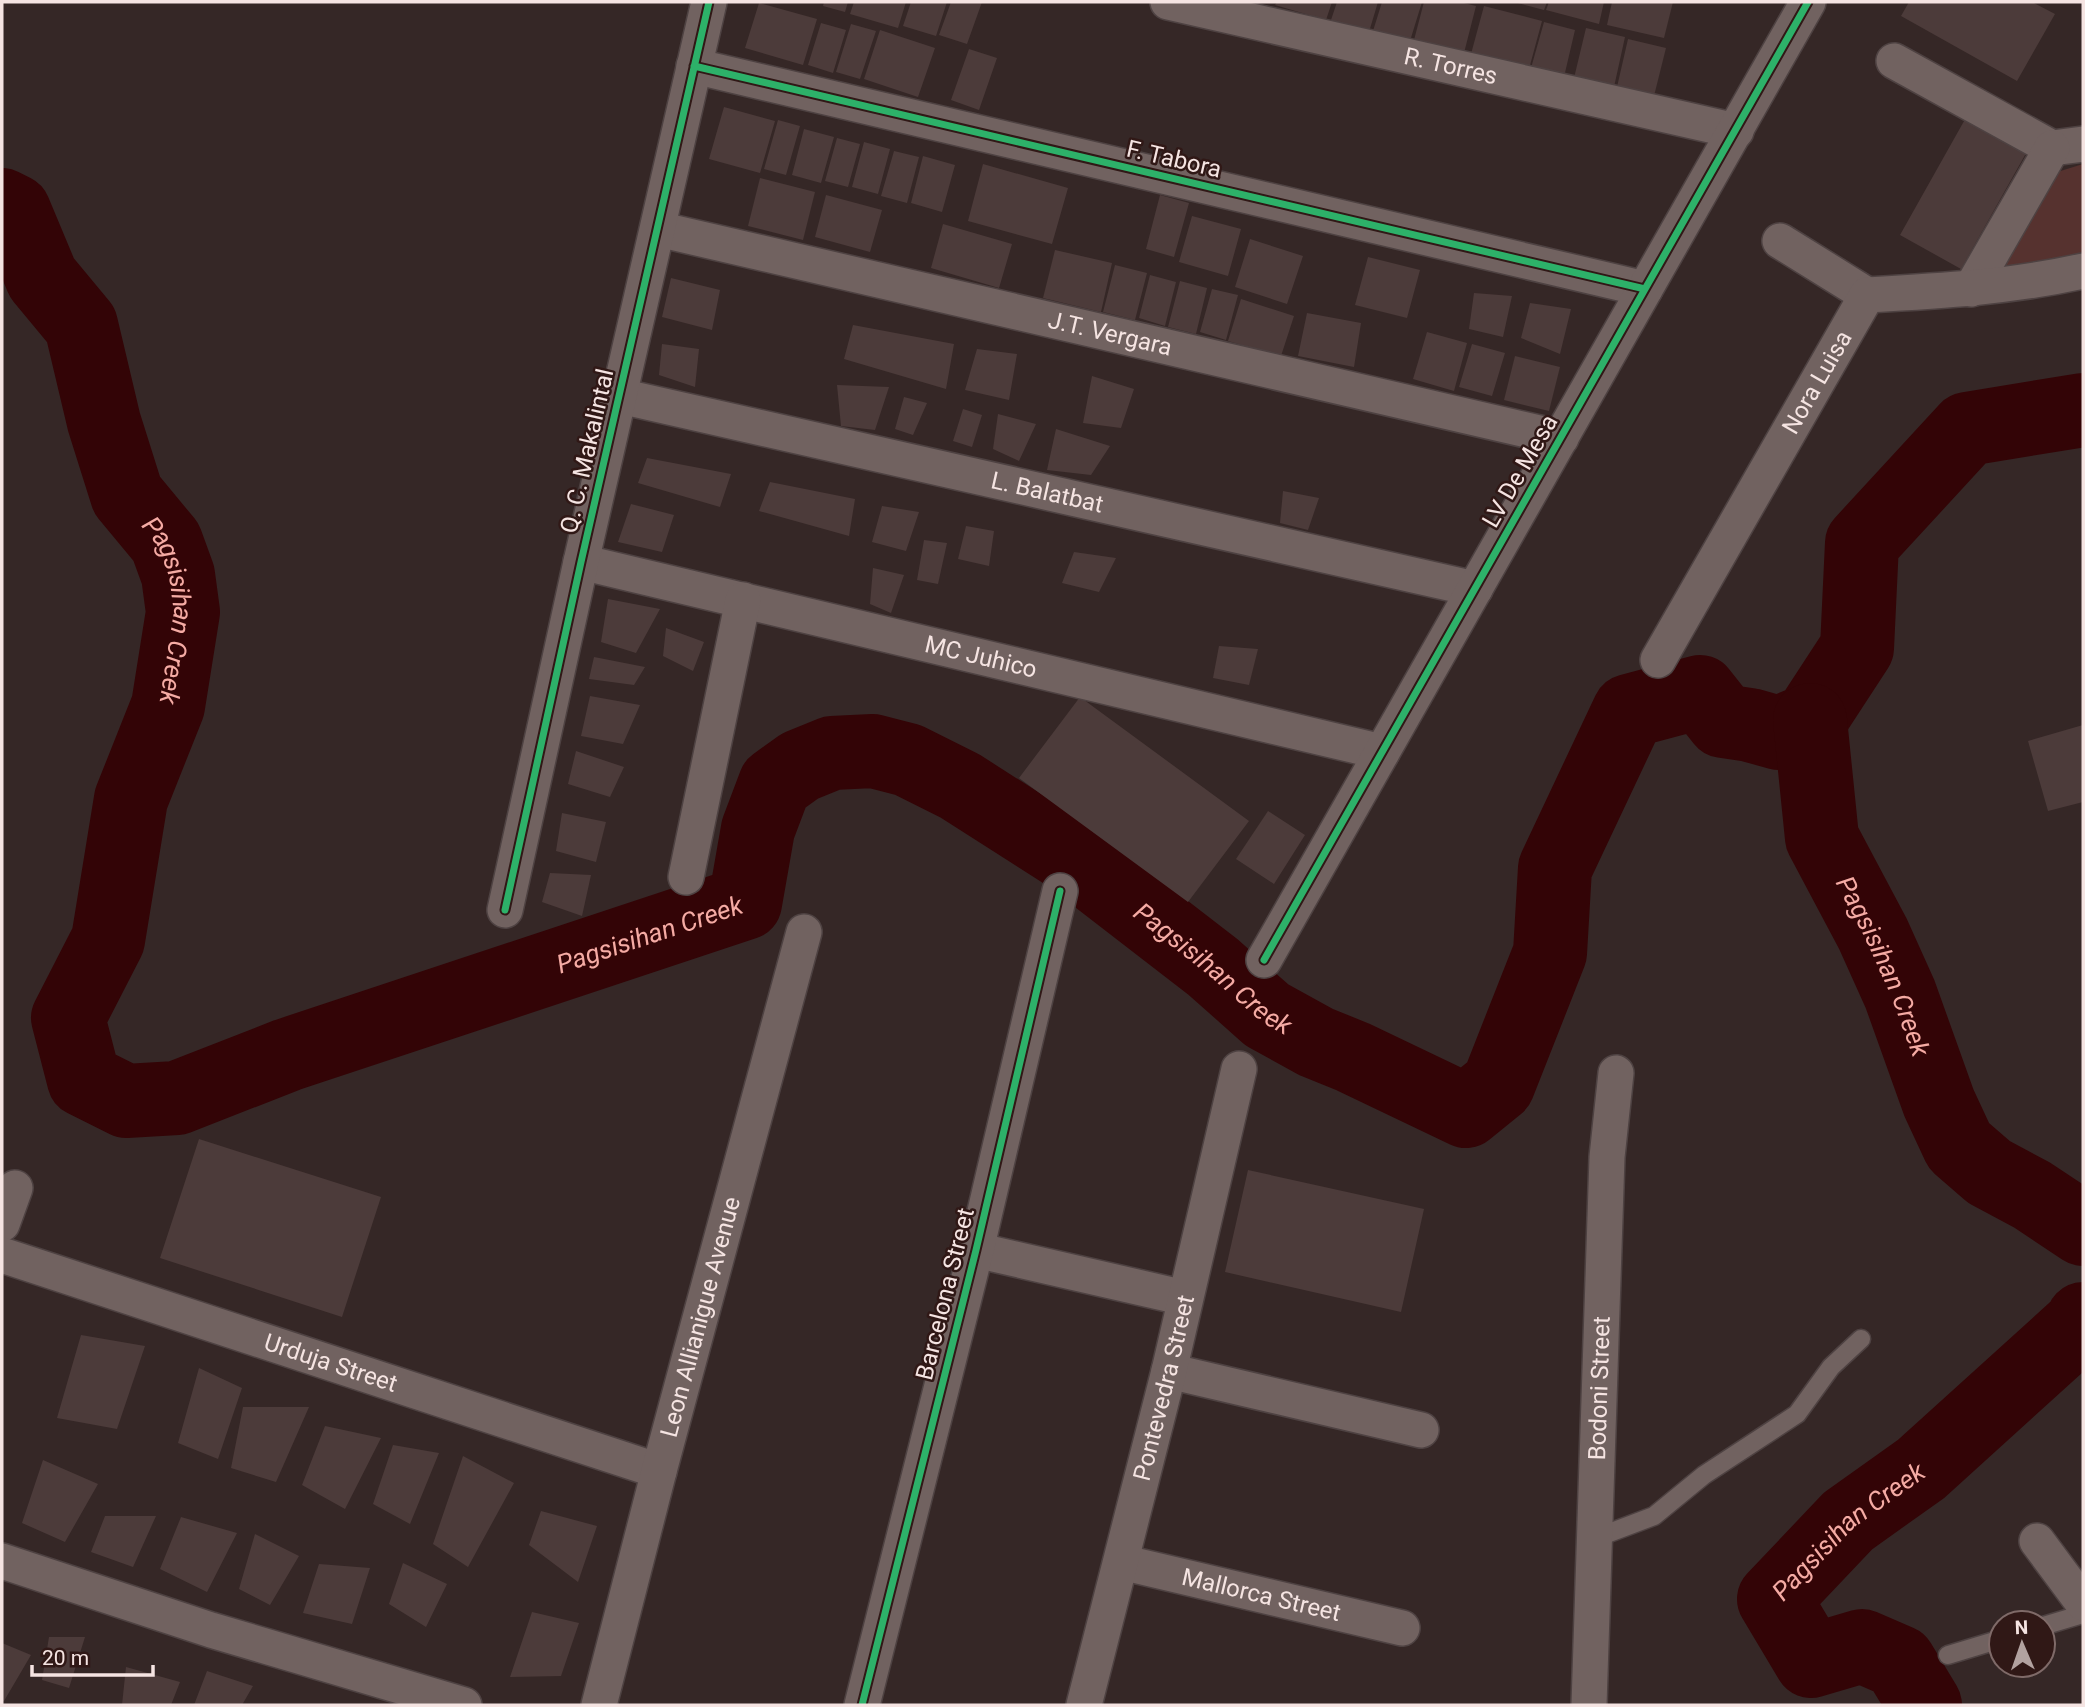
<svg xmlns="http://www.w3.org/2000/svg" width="2085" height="1707" font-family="Roboto,sans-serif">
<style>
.green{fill:#56322f}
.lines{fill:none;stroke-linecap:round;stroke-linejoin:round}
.river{stroke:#330406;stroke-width:74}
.building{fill:#4c3b3a}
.lane-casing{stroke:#4e4242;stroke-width:21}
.street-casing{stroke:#4e4242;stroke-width:38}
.lane{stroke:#716260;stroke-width:18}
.street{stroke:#716260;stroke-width:35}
.cycleway-casing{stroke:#301816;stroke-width:11}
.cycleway{stroke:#2db169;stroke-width:7}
.labels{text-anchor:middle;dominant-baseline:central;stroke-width:5;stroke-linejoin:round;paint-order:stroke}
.street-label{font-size:24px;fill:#f5e4e2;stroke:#301816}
.water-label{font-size:26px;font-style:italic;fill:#f5aba4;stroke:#301816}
</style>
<rect width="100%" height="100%" fill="#352726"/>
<path class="green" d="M 2083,164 L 2083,251 L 2073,259 L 2003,269 L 2000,253 L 2054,173 Z"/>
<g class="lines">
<g class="river">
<path id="s1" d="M 2,205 L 14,211 L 42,278 L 81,325 L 104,422 L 127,495 L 166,542 L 178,575 L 183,612 L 168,706 L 131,799 L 108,940 L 68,1018 L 84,1080 L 126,1101 L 177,1098 L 287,1055 L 745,903 L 758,829 L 775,784 L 800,766 L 832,753 L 873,751 L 908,760 L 960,786 L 1068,855 L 1213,967 L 1267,1015 L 1316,1042 L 1353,1057 L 1466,1111 L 1498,1085 L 1550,953 L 1555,868 L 1629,711 L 1700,692 L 1723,721 L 1750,725 L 1779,733 L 1810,720 L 1857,648 L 1862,543 L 1967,429 L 2083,410"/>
<path id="s2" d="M 1810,720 L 1822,838 L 1873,934 L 1900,994 L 1939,1103 L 1959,1146 L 1989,1172 L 2032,1195 L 2083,1229"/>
<path id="s3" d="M 1925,1705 L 1899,1662 L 1862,1646 L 1811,1661 L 1774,1599 L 1848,1521 L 1921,1469 L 2081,1324 L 2083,1319"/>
</g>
</g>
<path class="building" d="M 824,2 L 848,2 L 845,12 L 823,6 Z
M 854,2 L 906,2 L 898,28 L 850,14 Z
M 911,2 L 947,2 L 936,36 L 903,26 Z
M 951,2 L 982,2 L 967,44 L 939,35 Z
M 1277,2 L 1332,2 L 1326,20 L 1275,5 Z
M 1337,2 L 1378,2 L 1369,32 L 1331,20 Z
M 1382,2 L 1422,2 L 1410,41 L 1373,31 Z
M 1424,2 L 1460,2 L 1476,6 L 1464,53 L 1414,40 Z
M 1514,2 L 1547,2 L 1544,10 Z
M 1549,2 L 1604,2 L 1599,24 L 1546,10 Z
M 1612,2 L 1673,2 L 1664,38 L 1607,25 Z
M 1909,2 L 2032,2 L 2055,14 L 2017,81 L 1901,16 Z
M 759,3 L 817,19 L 803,65 L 745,48 Z
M 1484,6 L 1542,21 L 1529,69 L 1471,54 Z
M 1544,22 L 1575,30 L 1564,77 L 1531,68 Z
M 821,23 L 846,30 L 833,73 L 808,65 Z
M 851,24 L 876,31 L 860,79 L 836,72 Z
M 1586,28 L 1625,37 L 1614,87 L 1574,78 Z
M 880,30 L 935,48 L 918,97 L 864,79 Z
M 1628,39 L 1666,48 L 1654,96 L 1617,87 Z
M 969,49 L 997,58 L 979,110 L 951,100 Z
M 724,107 L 775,121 L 760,173 L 709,159 Z
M 1968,114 L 2029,148 L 1961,269 L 1900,235 Z
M 778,120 L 800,126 L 786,175 L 764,169 Z
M 804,129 L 834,137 L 821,183 L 792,175 Z
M 837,138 L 860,144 L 848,187 L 825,181 Z
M 864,142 L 890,149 L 878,194 L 852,187 Z
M 894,151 L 919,157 L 907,203 L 881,196 Z
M 923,156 L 955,165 L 942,212 L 911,203 Z
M 983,164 L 1068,188 L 1052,244 L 968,221 Z
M 760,178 L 815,192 L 803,240 L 748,226 Z
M 826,195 L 882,210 L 870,252 L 815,237 Z
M 1160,195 L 1189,203 L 1174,257 L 1146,249 Z
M 1192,216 L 1241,229 L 1228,276 L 1179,262 Z
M 943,224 L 1012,244 L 999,288 L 931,268 Z
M 1250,239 L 1303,256 L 1287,304 L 1235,287 Z
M 1055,250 L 1112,263 L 1101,312 L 1043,298 Z
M 1368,257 L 1420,270 L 1407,318 L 1355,305 Z
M 1115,265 L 1147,273 L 1135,320 L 1103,312 Z
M 1150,275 L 1176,282 L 1165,326 L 1139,318 Z
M 671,278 L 720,290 L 712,330 L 662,317 Z
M 1180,281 L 1207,288 L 1196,334 L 1168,327 Z
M 1212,289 L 1238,295 L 1226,340 L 1200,332 Z
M 1474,293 L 1512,296 L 1503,337 L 1469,329 Z
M 1241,299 L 1294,316 L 1281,356 L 1228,341 Z
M 1530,303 L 1571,309 L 1560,354 L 1521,338 Z
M 1307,313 L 1361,323 L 1354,367 L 1298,356 Z
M 853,325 L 954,344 L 946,389 L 844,359 Z
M 1427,332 L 1467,343 L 1454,391 L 1413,379 Z
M 662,344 L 699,349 L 695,387 L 659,375 Z
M 1472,344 L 1505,353 L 1492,396 L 1459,387 Z
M 977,349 L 1017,354 L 1009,400 L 965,390 Z
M 1515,356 L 1560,367 L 1549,411 L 1504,400 Z
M 1092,376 L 1134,389 L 1121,428 L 1083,423 Z
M 837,385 L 889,387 L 875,430 L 841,426 Z
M 904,397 L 927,403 L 913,435 L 895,429 Z
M 963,409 L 982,415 L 972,447 L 953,441 Z
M 998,414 L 1036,424 L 1019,461 L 993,449 Z
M 1056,429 L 1110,446 L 1091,475 L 1047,470 Z
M 647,458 L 731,474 L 720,507 L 638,483 Z
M 770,482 L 855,499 L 849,536 L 759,511 Z
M 1283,491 L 1319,498 L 1308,530 L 1280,523 Z
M 631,504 L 674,515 L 662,552 L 618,542 Z
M 882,506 L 919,512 L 906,551 L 872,542 Z
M 966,526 L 994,531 L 989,566 L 958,559 Z
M 924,540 L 947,543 L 938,584 L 917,580 Z
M 1074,552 L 1116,558 L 1099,592 L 1062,583 Z
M 873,568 L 904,575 L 891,613 L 870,604 Z
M 608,599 L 660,609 L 636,653 L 601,642 Z
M 666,628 L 704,642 L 693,671 L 663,656 Z
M 1219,646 L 1258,649 L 1249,685 L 1213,678 Z
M 594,657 L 645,667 L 634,685 L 589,679 Z
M 590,696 L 640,705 L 623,744 L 581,736 Z
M 1080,697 L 1249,821 L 1188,902 L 1019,778 Z
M 2083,725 L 2083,802 L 2048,811 L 2028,741 Z
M 576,751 L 624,767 L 610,797 L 568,784 Z
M 1268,811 L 1305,835 L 1274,884 L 1236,859 Z
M 562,813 L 606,822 L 596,862 L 556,851 Z
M 550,873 L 591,875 L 582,916 L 542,902 Z
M 199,1139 L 381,1197 L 342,1317 L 160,1258 Z
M 1248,1170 L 1424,1209 L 1401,1312 L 1225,1272 Z
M 81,1335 L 145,1346 L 117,1429 L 57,1418 Z
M 199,1368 L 242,1388 L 218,1459 L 178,1443 Z
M 243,1407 L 309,1407 L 276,1482 L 231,1468 Z
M 325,1426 L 381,1438 L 345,1509 L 302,1485 Z
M 393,1445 L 439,1453 L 410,1524 L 373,1504 Z
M 463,1456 L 514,1483 L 468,1567 L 433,1544 Z
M 43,1460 L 98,1484 L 65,1542 L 22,1523 Z
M 541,1511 L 597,1526 L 578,1582 L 529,1545 Z
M 105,1516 L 156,1516 L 133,1567 L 91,1552 Z
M 181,1517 L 237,1533 L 207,1592 L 160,1569 Z
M 255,1534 L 299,1556 L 270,1605 L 239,1589 Z
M 403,1563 L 447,1584 L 426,1627 L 389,1604 Z
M 319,1564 L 370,1568 L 352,1624 L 303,1613 Z
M 532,1612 L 579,1623 L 561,1676 L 510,1677 Z
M 49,1637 L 85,1637 L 69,1688 L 42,1680 Z
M 2,1643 L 31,1655 L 4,1701 L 2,1701 Z
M 126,1667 L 180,1682 L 171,1705 L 122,1705 Z
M 207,1671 L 253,1686 L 242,1705 L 194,1705 Z"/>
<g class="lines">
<defs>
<path id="lane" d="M 1593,1539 L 1654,1516 L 1704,1475 L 1797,1414 L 1831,1367 L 1861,1339
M 2043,1626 L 2083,1614
M 1948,1655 L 2001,1639"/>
<g id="street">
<path id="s4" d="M 1168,2 L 1736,131"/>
<path d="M 1894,61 L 2052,148 L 2083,144"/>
<path d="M 694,66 L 1645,289"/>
<path id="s5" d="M 658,229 L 1561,438"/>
<path d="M 1780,241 L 1867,295"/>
<path d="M 1971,289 L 2052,148"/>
<path id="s6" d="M 620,396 L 1475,589"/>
<path id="s7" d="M 581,562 L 1382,752"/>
<path id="s8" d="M 1658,660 L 1867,295 C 1940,291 2011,287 2083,271"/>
<path d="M 686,877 L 743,600"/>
<path d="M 505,910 L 581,562 L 709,2"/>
<path d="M 1264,960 L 1808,2"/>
<path d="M 2,1224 L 15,1188"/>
<path d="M 976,1250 L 1185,1298"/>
<path id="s9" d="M 2,1255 L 659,1471"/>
<path d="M 1169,1371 L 1421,1430"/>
<path d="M 2037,1541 L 2083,1603"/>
<path d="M 2,1561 L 211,1630 L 464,1705"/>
<path id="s10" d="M 1121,1562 L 1402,1628"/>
<path id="s11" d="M 599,1705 L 659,1471 L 804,932"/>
<path d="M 862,1705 L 976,1250 L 1060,891"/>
<path id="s12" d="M 1084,1705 L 1169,1371 L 1239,1069"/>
<path id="s13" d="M 1589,1705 L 1607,1157 L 1616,1073"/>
</g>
</defs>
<use href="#lane" class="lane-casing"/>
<use href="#street" class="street-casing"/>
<use href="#lane" class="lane"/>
<use href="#street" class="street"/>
<defs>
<path id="cycleway" d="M 694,66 L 1645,289
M 505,910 L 581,562 L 709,2
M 1264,960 L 1808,2
M 862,1705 L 976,1250 L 1060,891"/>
</defs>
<use href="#cycleway" class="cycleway-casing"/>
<use href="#cycleway" class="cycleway"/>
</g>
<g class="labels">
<g class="street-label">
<text stroke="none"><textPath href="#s4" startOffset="290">R. Torres</textPath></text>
<text transform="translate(1174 159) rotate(13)">F. Tabora</text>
<text stroke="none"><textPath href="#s5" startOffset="464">J.T. Vergara</textPath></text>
<text stroke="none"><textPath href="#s8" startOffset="320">Nora Luisa</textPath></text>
<text transform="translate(587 451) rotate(-77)">Q. C. Makalintal</text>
<text transform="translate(1520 471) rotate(-60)">LV De Mesa</text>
<text stroke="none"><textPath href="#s6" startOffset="438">L. Balatbat</textPath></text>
<text stroke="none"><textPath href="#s7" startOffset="411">MC Juhico</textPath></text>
<text transform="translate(945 1294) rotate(-76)">Barcelona Street</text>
<text stroke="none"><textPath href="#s11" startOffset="401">Leon Allianigue Avenue</textPath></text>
<text stroke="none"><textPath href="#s9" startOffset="346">Urduja Street</textPath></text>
<text stroke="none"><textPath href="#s12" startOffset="327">Pontevedra Street</textPath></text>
<text stroke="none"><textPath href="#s13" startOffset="317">Bodoni Street</textPath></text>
<text stroke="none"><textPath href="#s10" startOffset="144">Mallorca Street</textPath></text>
</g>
<g class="water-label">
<text stroke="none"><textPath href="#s1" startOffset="453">Pagsisihan Creek</textPath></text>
<text stroke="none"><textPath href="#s1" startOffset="1545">Pagsisihan Creek</textPath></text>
<text stroke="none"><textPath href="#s2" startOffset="261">Pagsisihan Creek</textPath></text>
<text stroke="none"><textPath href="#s1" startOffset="2282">Pagsisihan Creek</textPath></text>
<text stroke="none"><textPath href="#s3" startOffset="317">Pagsisihan Creek</textPath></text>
</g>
</g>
<rect width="2085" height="1707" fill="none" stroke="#f5e4e2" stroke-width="7"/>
<g transform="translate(2022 1644) rotate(358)"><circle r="33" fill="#301816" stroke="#7f6a68" stroke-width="2"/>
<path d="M0-5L12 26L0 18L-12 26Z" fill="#b2a2a0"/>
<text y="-10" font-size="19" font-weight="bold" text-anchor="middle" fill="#f5e4e2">N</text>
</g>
<path d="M32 1665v10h121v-10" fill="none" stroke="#f5e4e2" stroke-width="3.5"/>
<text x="42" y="1665" font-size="21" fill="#f5e4e2" stroke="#301816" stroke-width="5" paint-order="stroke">20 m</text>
</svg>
